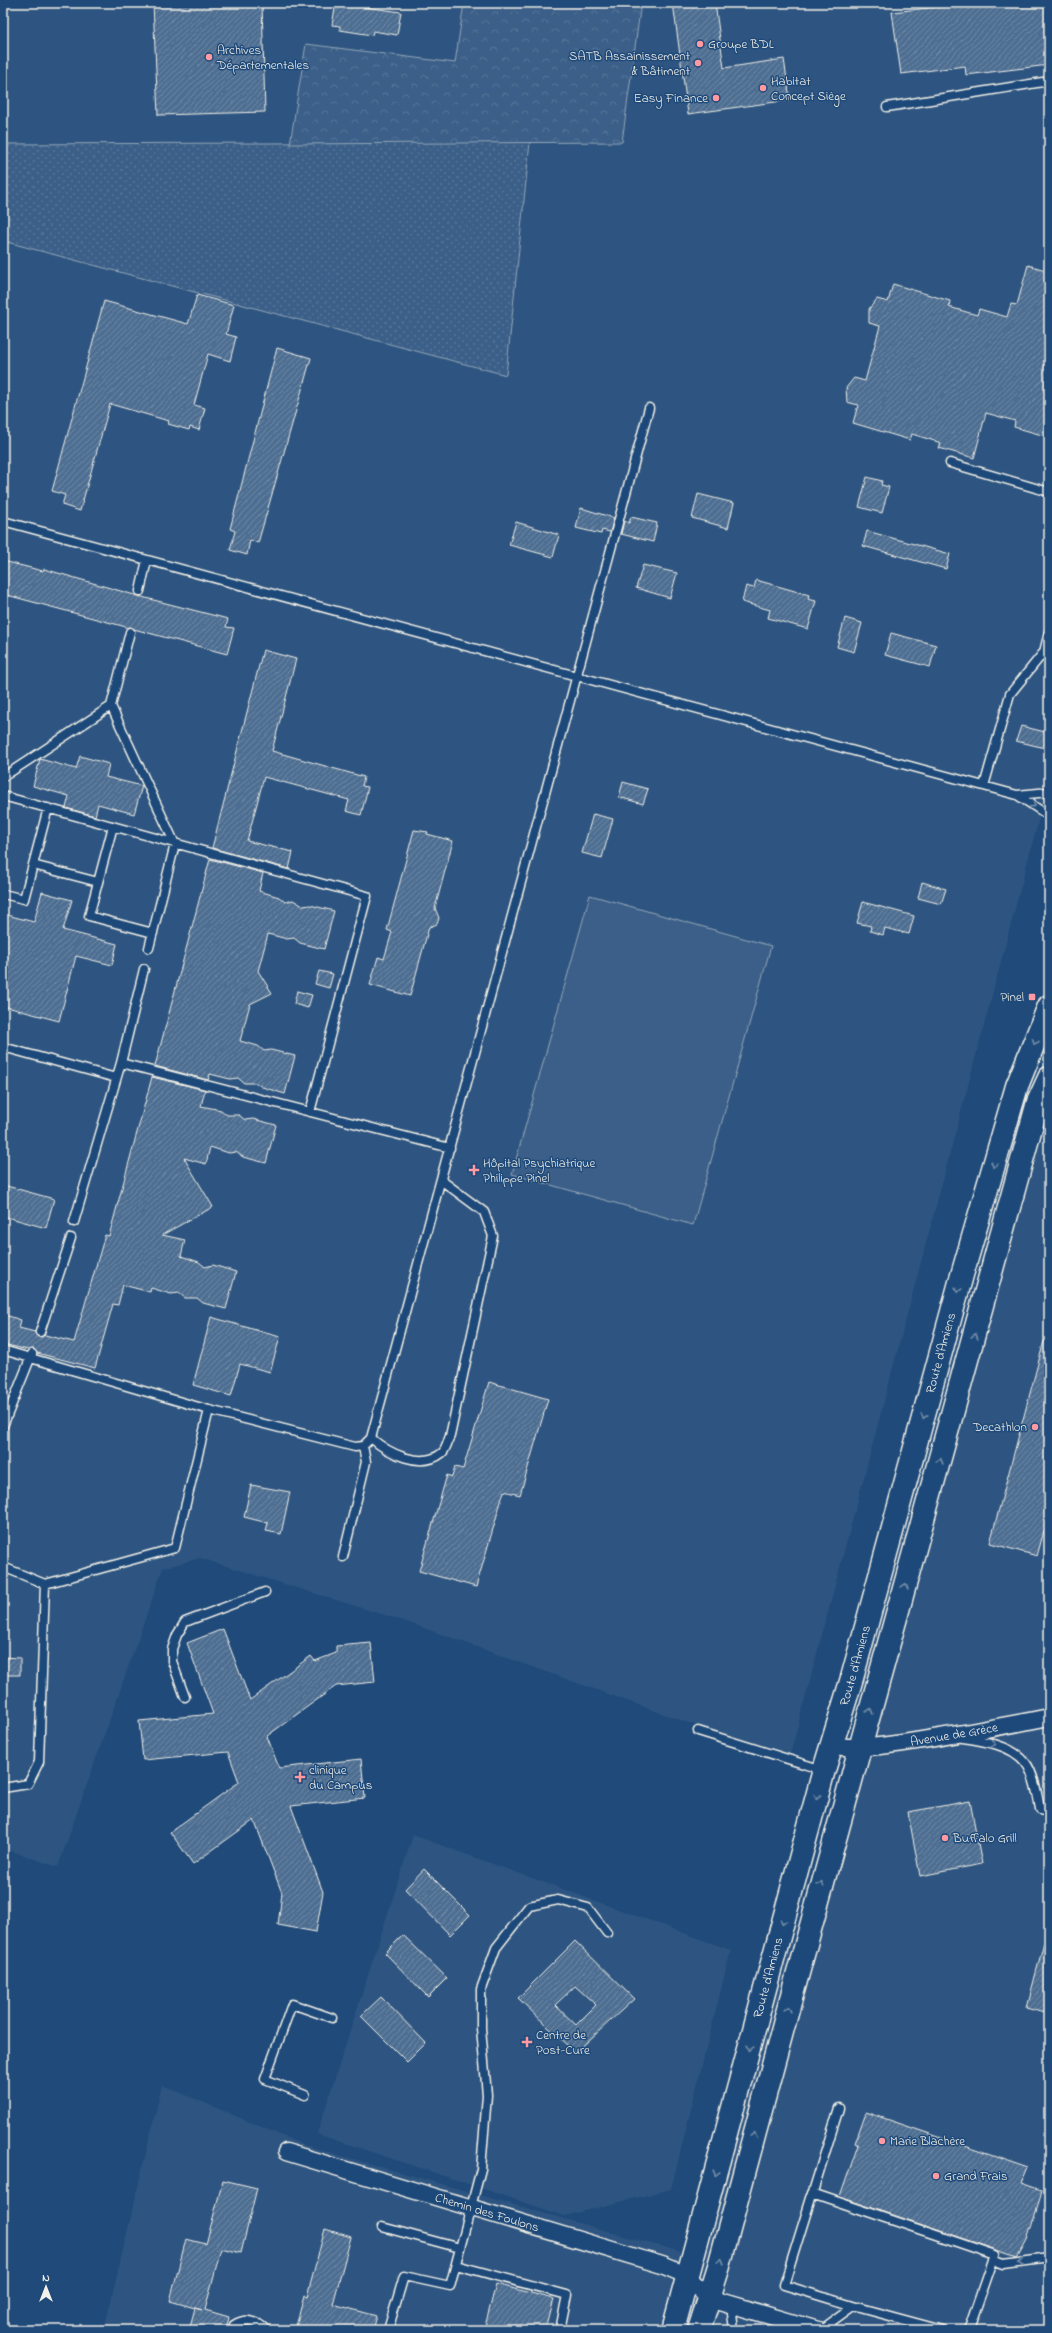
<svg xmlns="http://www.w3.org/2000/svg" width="1052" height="2333" font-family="'Indie Flower',sans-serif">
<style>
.built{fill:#2d5581}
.grass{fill:url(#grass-dots);stroke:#97a8b8}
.forest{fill:url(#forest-crowns);stroke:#97a8b8}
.park{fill:#3a5f88;stroke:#97a8b8}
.building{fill:url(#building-hatch);stroke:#f4f1e8;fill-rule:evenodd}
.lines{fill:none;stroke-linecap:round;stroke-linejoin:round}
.service-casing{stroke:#f4f1e8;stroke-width:11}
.minor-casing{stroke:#f4f1e8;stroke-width:19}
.primary-casing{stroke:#f4f1e8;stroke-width:25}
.service{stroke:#1f4a7a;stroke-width:8}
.minor{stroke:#1f4a7a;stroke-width:16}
.primary{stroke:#1f4a7a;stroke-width:22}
.oneway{stroke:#748da6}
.poi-dot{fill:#ff9aa2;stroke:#1f4a7a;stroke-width:1.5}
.labels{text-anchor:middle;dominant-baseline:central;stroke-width:3;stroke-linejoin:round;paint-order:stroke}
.poi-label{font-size:13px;fill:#f4f1e8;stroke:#1f4a7a;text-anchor:start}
.street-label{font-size:13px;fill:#f4f1e8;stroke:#1f4a7a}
</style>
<defs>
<pattern id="grass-dots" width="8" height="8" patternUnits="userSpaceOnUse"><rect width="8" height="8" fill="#3a5f88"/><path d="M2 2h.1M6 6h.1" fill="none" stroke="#577699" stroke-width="1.8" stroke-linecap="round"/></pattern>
<pattern id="forest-crowns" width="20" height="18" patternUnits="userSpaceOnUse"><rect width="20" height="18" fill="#3a5f88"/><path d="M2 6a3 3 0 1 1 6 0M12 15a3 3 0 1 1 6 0" fill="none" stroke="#577699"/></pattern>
<pattern id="building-hatch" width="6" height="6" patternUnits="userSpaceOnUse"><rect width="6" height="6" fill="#4d6e92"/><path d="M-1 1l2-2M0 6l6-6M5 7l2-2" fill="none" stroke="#708aa6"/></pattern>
</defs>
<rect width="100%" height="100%" fill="#1f4a7a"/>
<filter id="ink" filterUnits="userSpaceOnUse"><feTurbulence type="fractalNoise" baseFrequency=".025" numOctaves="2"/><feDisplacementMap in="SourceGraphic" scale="8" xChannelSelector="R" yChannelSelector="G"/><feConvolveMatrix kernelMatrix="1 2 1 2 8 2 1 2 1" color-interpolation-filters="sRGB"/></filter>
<g filter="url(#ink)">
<path class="built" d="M 3,3 L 464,3 L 455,63 L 306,44 L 290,144 L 3,144 Z
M 641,3 L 1049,3 L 1049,781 L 789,1759 L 407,1622 L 200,1558 L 163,1568 L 58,1867 L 3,1848 L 3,241 L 506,375 L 530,142 L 622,142 Z
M 1049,1084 L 1049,2330 L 104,2330 L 162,2085 L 304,2145 L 698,2257 Z
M 413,1835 L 731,1950 L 671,2189 L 565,2216 L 317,2134 Z"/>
<path class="grass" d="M 530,142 L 506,375 L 3,241 L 3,144 Z"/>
<path class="forest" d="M 464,3 L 641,3 L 622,142 L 290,144 L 306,44 L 455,63 Z"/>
<path class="park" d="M 590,895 L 771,946 L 693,1225 L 512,1174 Z"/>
<path class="building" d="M 153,3 L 262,3 L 265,112 L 158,115 Z
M 336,3 L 401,12 L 397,35 L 373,31 L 372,35 L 340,30 L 340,26 L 332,25 Z
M 673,3 L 715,3 L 724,68 L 784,59 L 790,100 L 688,114 Z
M 973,3 L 1049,3 L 1049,65 L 966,75 L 965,66 L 901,74 L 892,12 Z
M 1028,265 L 1049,271 L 1049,437 L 1014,427 L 1015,421 L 986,413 L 974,458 L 939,448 L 941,443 L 912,434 L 910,440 L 853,423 L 858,405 L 847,402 L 846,388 L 854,378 L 865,381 L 880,326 L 869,323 L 869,309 L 877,299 L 888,302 L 893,284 L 950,301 L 949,307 L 977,315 L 979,309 L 1007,317 L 1011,304 L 1017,305 Z
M 197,295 L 234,305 L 226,334 L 236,337 L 230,361 L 208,354 L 194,405 L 205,408 L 199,430 L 190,427 L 189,430 L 168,424 L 169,421 L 110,404 L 80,511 L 62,505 L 65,495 L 52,491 L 104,301 L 188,324 Z
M 277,348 L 311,358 L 258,543 L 250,540 L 247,555 L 230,550 L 235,531 L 230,529 Z
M 867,477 L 882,481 L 881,485 L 889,487 L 882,513 L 859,507 Z
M 698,494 L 734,503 L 728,528 L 692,518 Z
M 581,508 L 614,518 L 610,532 L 602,530 L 601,534 L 576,528 Z
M 631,517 L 657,523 L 653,542 L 621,534 L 624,521 L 629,523 Z
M 516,522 L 559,535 L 553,557 L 509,545 Z
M 867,531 L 950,554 L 946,569 L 863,546 Z
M 3,561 L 43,571 L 44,569 L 138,596 L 228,619 L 226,627 L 234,628 L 227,654 L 3,594 Z
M 643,565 L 677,573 L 670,598 L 636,588 Z
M 756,580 L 809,595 L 808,599 L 816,601 L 808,629 L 768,618 L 770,610 L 742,602 L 746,586 L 754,588 Z
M 845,618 L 862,623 L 854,652 L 837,647 Z
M 891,633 L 936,645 L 930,667 L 885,655 Z
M 263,650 L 296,659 L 272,751 L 364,777 L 362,786 L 368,787 L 361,815 L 346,811 L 349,800 L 264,777 L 247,841 L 293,852 L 289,869 L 212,848 Z
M 1021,726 L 1049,733 L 1049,749 L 1016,741 Z
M 80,756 L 109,764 L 106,777 L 142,786 L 134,814 L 98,804 L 95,816 L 66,808 L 69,796 L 33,786 L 40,759 L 76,769 Z
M 623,782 L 648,789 L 643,804 L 619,797 Z
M 593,814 L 613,819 L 602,858 L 582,853 Z
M 414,830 L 428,832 L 427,834 L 453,841 L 435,908 L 439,918 L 437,924 L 429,927 L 410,996 L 370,985 L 378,957 L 384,959 L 392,932 L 387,930 Z
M 210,859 L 263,873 L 259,891 L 279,897 L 285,902 L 293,900 L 303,906 L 310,905 L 334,911 L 324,949 L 300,943 L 294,938 L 287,939 L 268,934 L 264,949 L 258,971 L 272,993 L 250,1004 L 240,1041 L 258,1046 L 264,1051 L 271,1050 L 295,1056 L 285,1094 L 262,1087 L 256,1083 L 244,1083 L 238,1078 L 230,1079 L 210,1074 L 208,1080 L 155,1066 Z
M 922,882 L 946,889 L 941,904 L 918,898 Z
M 42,892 L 72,900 L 63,930 L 117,944 L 112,965 L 76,956 L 59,1021 L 3,1006 L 3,914 L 34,922 Z
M 863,902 L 914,916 L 909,934 L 885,928 L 883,935 L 870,931 L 871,926 L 857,923 Z
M 319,971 L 333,974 L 329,988 L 315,984 Z
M 297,991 L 312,995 L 308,1008 L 294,1004 Z
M 152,1077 L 205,1090 L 201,1106 L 221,1110 L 227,1115 L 239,1115 L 245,1120 L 253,1119 L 276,1125 L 266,1163 L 243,1157 L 236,1152 L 229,1153 L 210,1147 L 206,1164 L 184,1158 L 213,1207 L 162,1235 L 185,1240 L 181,1256 L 199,1262 L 205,1267 L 213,1265 L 236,1272 L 226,1309 L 203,1303 L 197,1298 L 185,1298 L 179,1293 L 171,1294 L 151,1288 L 150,1292 L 123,1285 L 118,1305 L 113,1304 L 95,1368 L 37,1353 L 34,1349 L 28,1350 L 3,1344 L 5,1315 L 21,1320 L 19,1328 L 35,1332 L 38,1337 L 45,1335 L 74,1342 L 105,1235 L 109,1236 Z
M 3,1185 L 54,1199 L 46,1228 L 3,1216 Z
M 211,1317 L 280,1337 L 270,1372 L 240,1364 L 231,1396 L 193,1385 Z
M 1044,1341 L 1049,1342 L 1049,1532 L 1044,1531 L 1037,1556 L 990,1543 Z
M 489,1382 L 548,1399 L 520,1495 L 504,1491 L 476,1587 L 419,1571 L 447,1475 L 452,1477 L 455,1467 L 463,1469 Z
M 251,1485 L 290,1492 L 281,1534 L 266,1531 L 268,1523 L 244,1517 Z
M 223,1629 L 250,1700 L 311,1656 L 315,1661 L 336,1653 L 336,1646 L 371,1643 L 375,1682 L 336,1686 L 267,1736 L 279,1768 L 361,1759 L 365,1798 L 291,1806 L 323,1892 L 316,1932 L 278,1925 L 282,1893 L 254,1820 L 193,1864 L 170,1832 L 239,1782 L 228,1752 L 143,1760 L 139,1721 L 213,1714 L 187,1643 Z
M 3,1657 L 20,1658 L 20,1675 L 3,1675 Z
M 970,1801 L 982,1864 L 920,1876 L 908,1812 Z
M 424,1869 L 470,1915 L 450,1935 L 405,1889 Z
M 403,1935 L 447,1978 L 428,1997 L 385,1953 Z
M 575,1941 L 634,1999 L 575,2053 L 518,1998 ZM 575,1986 L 596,2005 L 576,2025 L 555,2005 Z
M 1044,1942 L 1049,1943 L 1049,2013 L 1027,2007 Z
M 381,1997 L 426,2043 L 407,2062 L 361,2016 Z
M 866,2112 L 1029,2168 L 1022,2185 L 1042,2192 L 1027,2239 L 1017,2257 L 840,2197 L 858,2145 L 855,2143 Z
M 223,2180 L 257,2188 L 241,2253 L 221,2248 L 205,2310 L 229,2317 L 226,2330 L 189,2330 L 195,2308 L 202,2310 L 170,2301 L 186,2239 L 206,2244 Z
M 325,2229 L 351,2237 L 333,2304 L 377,2316 L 373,2330 L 295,2330 L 304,2296 L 307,2297 Z
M 496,2284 L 554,2299 L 546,2330 L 484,2330 Z"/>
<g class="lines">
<defs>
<path id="service" d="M 887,107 L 1049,81
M 950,463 L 1049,492
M 3,521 L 1017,795 L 1049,816
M 140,591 L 147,560
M 130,632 L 111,706 L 175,844 L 149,948
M 3,777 L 111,706
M 984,786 L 1010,694 L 1044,652 L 1049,632
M 1017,795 L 1049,792
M 3,796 L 367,896 L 310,1112
M 113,826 L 89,916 L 153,933
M 33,865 L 98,882
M 3,894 L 24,899 L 48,808
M 3,1047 L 116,1078
M 121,1063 L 450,1148
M 74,1222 L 121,1063 L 144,969
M 40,1332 L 71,1238
M 3,1350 L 209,1410 L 355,1447 L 363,1446 L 371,1438 L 649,408
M 3,1426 L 32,1354
M 371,1438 C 388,1453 421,1470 442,1453 C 446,1450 448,1441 450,1436 L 493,1236 L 484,1212 L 441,1180
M 343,1557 L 366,1462 L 363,1446
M 3,1567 L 45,1584 L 175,1548 L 209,1410
M 185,1697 L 172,1661 L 172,1649 L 177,1635 L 185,1622 L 265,1592
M 698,1731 L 823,1770
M 963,1738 C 984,1741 1011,1745 1025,1762 C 1034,1772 1038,1797 1040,1809 L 1049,1812
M 3,1788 L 28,1784 L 39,1762 L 45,1584
M 305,2095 L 265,2079 L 292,2004 L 332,2018
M 839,2108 L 784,2285 L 853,2306
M 812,2193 L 995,2255 L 969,2330
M 382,2227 L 460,2248
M 993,2260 L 1004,2264 L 1049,2258
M 456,2265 L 567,2295 L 560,2330
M 731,2304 L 734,2330
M 233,2330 L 234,2325 C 245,2318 257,2320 266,2330
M 388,2330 L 404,2276 L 450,2286 L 481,2169 L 487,2095 L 481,2028 L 481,1989 L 496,1948 L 529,1906 L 558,1900 L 588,1908 L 607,1933
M 820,2330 L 853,2306 L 942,2330"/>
<g id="minor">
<path id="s1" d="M 831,1746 C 863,1749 885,1746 916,1741 C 961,1734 1005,1726 1049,1717"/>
<path id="s2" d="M 286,2152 L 662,2265 L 686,2275 L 709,2298 L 818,2330"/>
</g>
<g id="primary">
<path id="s3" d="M 673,2330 L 824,1770 L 852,1678 L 962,1275 L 1017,1086 L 1049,1006"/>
<path d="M 699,2330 L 719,2266 C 822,1877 933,1490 1038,1102 L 1049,1078"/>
</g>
</defs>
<use href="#service" class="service-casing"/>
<use href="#minor" class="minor-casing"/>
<use href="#primary" class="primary-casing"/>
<use href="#service" class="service"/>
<use href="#minor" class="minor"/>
<use href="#primary" class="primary"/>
</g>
<defs><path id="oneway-chevron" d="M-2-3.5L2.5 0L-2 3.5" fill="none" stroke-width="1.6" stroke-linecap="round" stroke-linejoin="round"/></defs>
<g class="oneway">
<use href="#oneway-chevron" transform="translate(1033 805) rotate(33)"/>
<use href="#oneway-chevron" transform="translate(1035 1042) rotate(112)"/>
<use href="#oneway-chevron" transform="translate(994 1165) rotate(106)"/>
<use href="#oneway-chevron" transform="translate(958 1290) rotate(105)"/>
<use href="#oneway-chevron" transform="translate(975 1336) rotate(-75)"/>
<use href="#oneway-chevron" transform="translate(924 1416) rotate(105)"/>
<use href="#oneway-chevron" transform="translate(940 1461) rotate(-74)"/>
<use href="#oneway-chevron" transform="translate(905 1586) rotate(-74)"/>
<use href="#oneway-chevron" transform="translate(870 1711) rotate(-74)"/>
<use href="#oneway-chevron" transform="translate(993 1744) rotate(13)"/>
<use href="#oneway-chevron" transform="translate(817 1797) rotate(105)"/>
<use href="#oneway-chevron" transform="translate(821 1884) rotate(-75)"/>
<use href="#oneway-chevron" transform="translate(783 1922) rotate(105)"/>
<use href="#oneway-chevron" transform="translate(788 2009) rotate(-75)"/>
<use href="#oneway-chevron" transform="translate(750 2048) rotate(105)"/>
<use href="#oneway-chevron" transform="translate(754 2135) rotate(-75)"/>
<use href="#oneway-chevron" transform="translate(716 2173) rotate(105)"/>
<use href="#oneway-chevron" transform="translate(721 2261) rotate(-75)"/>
<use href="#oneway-chevron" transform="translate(1021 2262) rotate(172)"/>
</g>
</g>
<g class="poi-dot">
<circle cx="700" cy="44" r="4"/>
<circle cx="209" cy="57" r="4"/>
<circle cx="698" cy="63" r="4"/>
<circle cx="763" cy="88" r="4"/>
<circle cx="716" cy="98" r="4"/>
<rect x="1028" y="993" width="8" height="8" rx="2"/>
<path d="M472 1164h4v4h4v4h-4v4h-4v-4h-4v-4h4z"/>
<circle cx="1035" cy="1427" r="4"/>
<path d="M298 1771h4v4h4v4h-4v4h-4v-4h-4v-4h4z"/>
<circle cx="945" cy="1838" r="4"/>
<path d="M525 2036h4v4h4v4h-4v4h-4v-4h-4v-4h4z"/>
<circle cx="882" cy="2141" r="4"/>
<circle cx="936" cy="2176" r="4"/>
</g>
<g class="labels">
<g class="poi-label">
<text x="708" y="44">Groupe BDL</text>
<text x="217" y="50">Archives<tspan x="217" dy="15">Départementales</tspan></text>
<text x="690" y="56" text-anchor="end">SATB Assainissement<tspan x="690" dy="15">&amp; Bâtiment</tspan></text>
<text x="771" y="81">Habitat<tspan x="771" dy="15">Concept Siège</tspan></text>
<text x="708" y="98" text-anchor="end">Easy Finance</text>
<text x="1024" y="997" text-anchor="end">Pinel</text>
<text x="483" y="1163">Hôpital Psychiatrique<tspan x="483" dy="15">Philippe Pinel</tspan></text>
<text x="1027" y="1427" text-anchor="end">Decathlon</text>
<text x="309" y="1770">clinique<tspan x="309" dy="15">du Campus</tspan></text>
<text x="953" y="1838">Buffalo Grill</text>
<text x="536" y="2035">Centre de<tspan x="536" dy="15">Post-Cure</tspan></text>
<text x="890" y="2141">Marie Blachère</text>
<text x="944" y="2176">Grand Frais</text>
</g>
<g class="street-label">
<text stroke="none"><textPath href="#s3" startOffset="1013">Route d'Amiens</textPath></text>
<text stroke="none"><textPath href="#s3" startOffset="689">Route d'Amiens</textPath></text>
<text stroke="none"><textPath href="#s1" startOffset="124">Avenue de Grèce</textPath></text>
<text stroke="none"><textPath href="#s3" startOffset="365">Route d'Amiens</textPath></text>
<text stroke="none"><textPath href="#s2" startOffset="210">Chemin des Foulons</textPath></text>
</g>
</g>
<rect width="1052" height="2333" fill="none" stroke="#1f4a7a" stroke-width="16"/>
<rect x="8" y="8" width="1036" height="2317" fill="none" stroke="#f4f1e8" stroke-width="1.5" filter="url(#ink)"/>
<g transform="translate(46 2287)" stroke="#1f4a7a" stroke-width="3" paint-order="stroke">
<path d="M0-3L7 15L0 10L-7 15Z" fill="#f4f1e8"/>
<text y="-6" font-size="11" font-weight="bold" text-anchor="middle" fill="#f4f1e8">N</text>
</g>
</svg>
